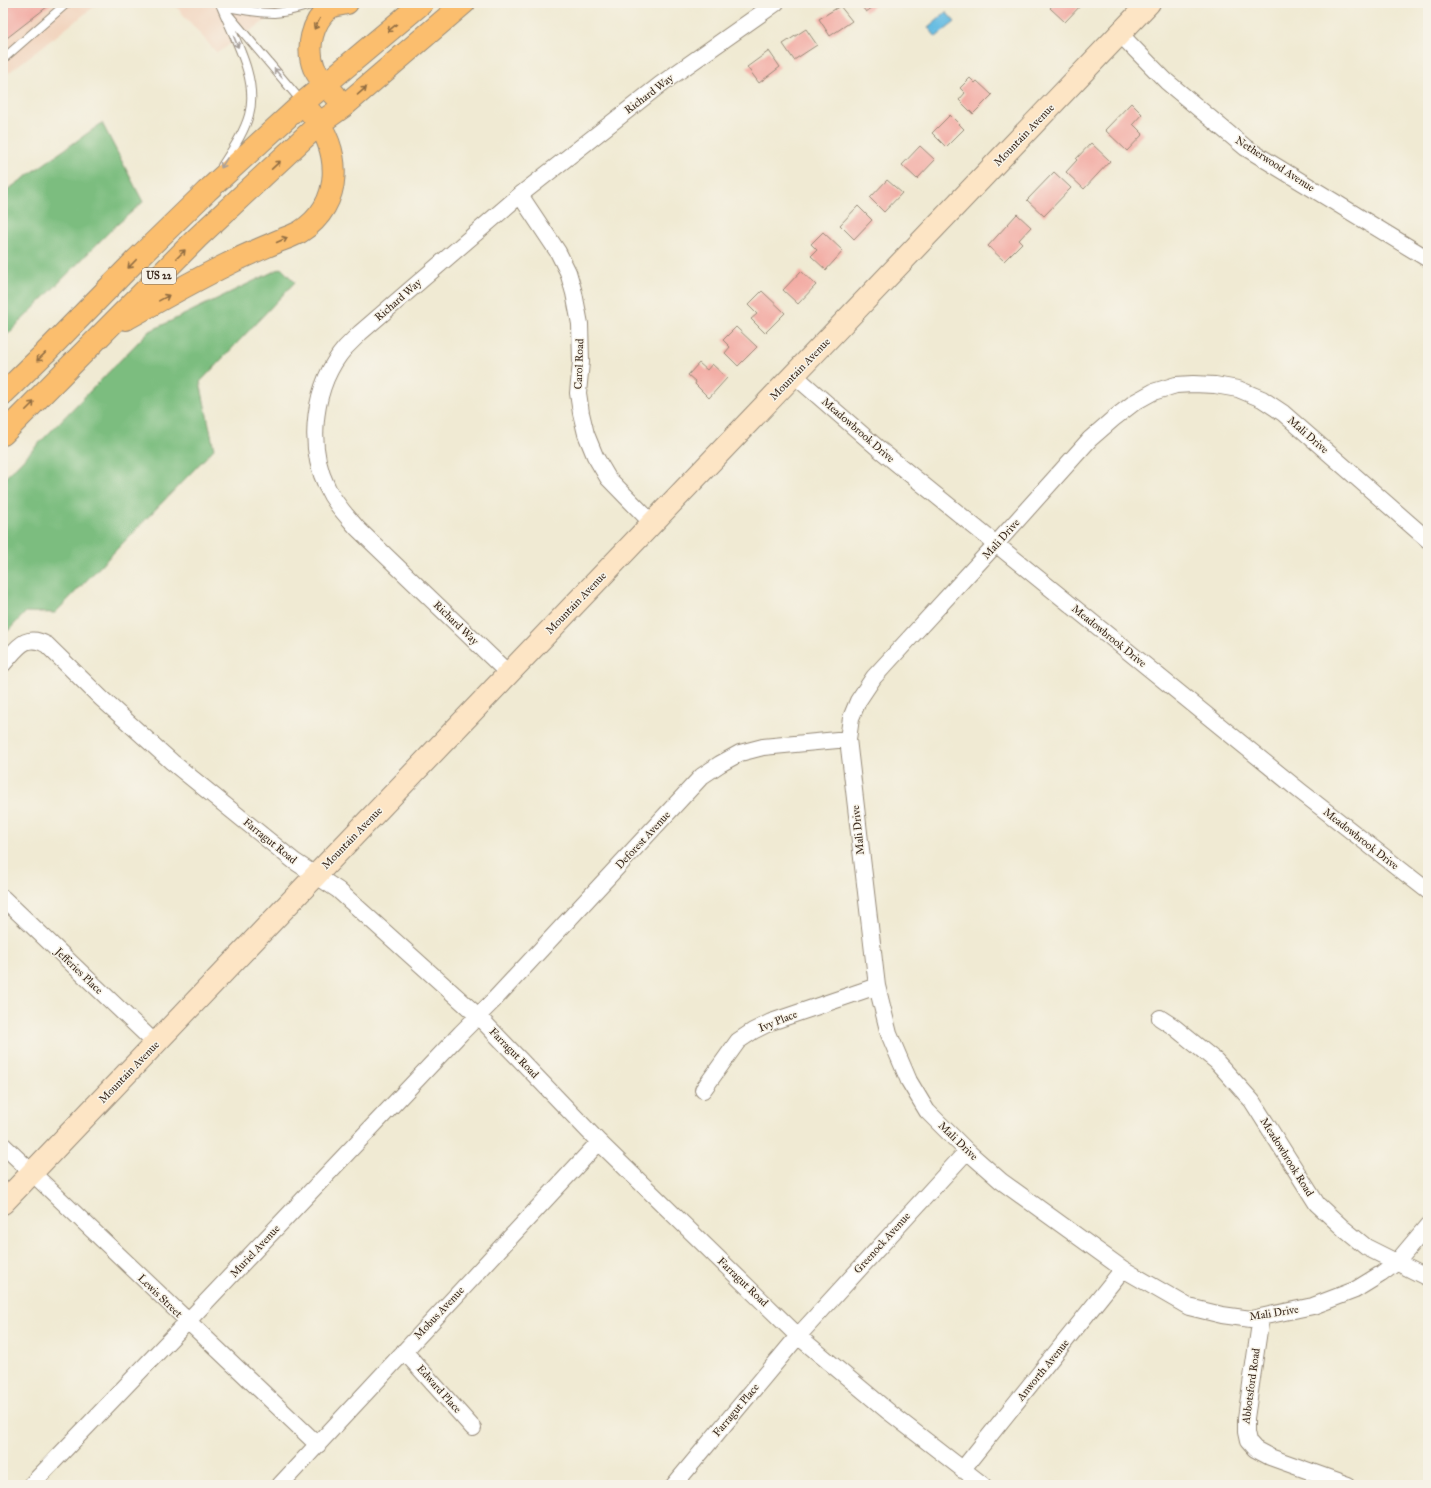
<svg xmlns="http://www.w3.org/2000/svg" width="1431" height="1488" font-family="'IM FELL Great Primer',serif">
<style>
.built{fill:#f2d4be}
.forest{fill:#7cbd7f;stroke:#5c744e}
.water{fill:#65bce2;stroke:#507380}
.building{fill:#f3aaa3}
.lines{fill:none;stroke-linecap:round;stroke-linejoin:round}
.lane-casing{stroke:#968a78;stroke-width:10}
.street-casing{stroke:#968a78;stroke-width:18}
.secondary-casing{stroke:#968a78;stroke-width:24}
.highway-casing{stroke:#968a78;stroke-width:24}
.lane{stroke:#fff;stroke-width:8}
.street{stroke:#fff;stroke-width:16}
.secondary{stroke:#fde5c5;stroke-width:22}
.highway{stroke:#fbbe6e;stroke-width:22}
.oneway{stroke:#916d42}
.oneway2{stroke:#a79f9a}
.labels{text-anchor:middle;dominant-baseline:central;stroke-width:3;stroke-linejoin:round;paint-order:stroke}
.shield{fill:#f7f3e8;stroke:#73665b;stroke-width:1}
.shield-label{font-size:10px;font-weight:bold;fill:#3b2a1e}
.street-label{font-size:11px;fill:#3b2a1e;stroke:#f7f3e8}
</style>
<rect width="100%" height="100%" fill="#f7f3e8"/>
<filter id="ink" filterUnits="userSpaceOnUse"><feTurbulence type="fractalNoise" baseFrequency=".025" numOctaves="2"/><feDisplacementMap in="SourceGraphic" scale="8" xChannelSelector="R" yChannelSelector="G"/><feConvolveMatrix kernelMatrix="1 2 1 2 8 2 1 2 1" color-interpolation-filters="sRGB"/></filter>
<filter id="wash" filterUnits="userSpaceOnUse"><feTurbulence type="fractalNoise" baseFrequency=".012" numOctaves="4" result="noise"/><feDisplacementMap in="SourceGraphic" scale="16" xChannelSelector="R" yChannelSelector="G"/><feGaussianBlur stdDeviation="0.9" result="paint"/><feColorMatrix in="noise" values="0 0 0 0 0 0 0 0 0 0 0 0 0 0 0 0 0 1.4 0 .05"/><feComposite in="paint" operator="in"/></filter>
<g filter="url(#wash)">
<rect width="100%" height="100%" fill="#f0ead3"/>
<path class="built" d="M 3,3 L 99,3 L 3,77 Z
M 173,3 L 292,3 L 217,53 Z"/>
<path class="forest" d="M 102,123 L 143,202 L 111,230 L 3,339 L 3,193 Z
M 281,268 L 295,282 L 200,382 L 214,449 L 55,613 L 26,612 L 3,636 L 3,480 L 148,332 Z"/>
<path class="water" d="M 946,12 L 955,22 L 936,37 L 928,27 Z"/>
<g id="blocks">
<path class="building" d="M 3,3 L 52,3 L 3,41 Z
M 859,3 L 879,3 L 866,12 Z
M 1055,3 L 1083,3 L 1065,22 L 1050,8 Z
M 840,6 L 852,21 L 830,36 L 819,19 Z
M 806,29 L 817,45 L 794,60 L 783,44 Z
M 769,51 L 780,67 L 759,83 L 747,67 Z
M 970,78 L 975,83 L 977,81 L 992,95 L 973,114 L 959,100 L 965,93 L 960,88 Z
M 1131,103 L 1142,114 L 1133,124 L 1143,134 L 1127,151 L 1105,130 Z
M 950,115 L 964,129 L 946,147 L 932,133 Z
M 1091,143 L 1110,161 L 1084,189 L 1066,172 L 1077,160 L 1076,159 Z
M 920,146 L 935,160 L 917,179 L 902,165 Z
M 1054,172 L 1071,188 L 1044,216 L 1027,200 Z
M 887,180 L 902,193 L 884,212 L 870,198 Z
M 858,206 L 872,220 L 854,239 L 840,225 Z
M 1017,214 L 1031,227 L 1019,240 L 1022,243 L 1004,261 L 988,246 Z
M 823,232 L 843,251 L 826,270 L 811,256 L 817,250 L 811,244 Z
M 801,271 L 816,285 L 798,304 L 783,290 Z
M 762,291 L 785,313 L 765,333 L 751,319 L 757,314 L 748,305 Z
M 736,327 L 757,347 L 738,366 L 725,353 L 730,347 L 723,340 Z
M 699,363 L 707,370 L 712,364 L 727,378 L 709,398 L 695,384 L 696,382 L 688,375 Z"/>
</g>
</g>
<g filter="url(#ink)">
<use href="#blocks" fill-opacity="0" stroke="#968a78" stroke-width="1"/>
<g class="lines">
<defs>
<path id="lane" d="M 221,6 C 234,38 259,79 249,115 C 244,133 232,150 222,166
M 221,6 C 238,9 256,13 274,13 C 289,12 303,7 317,3
M 227,13 L 302,102
M 3,59 L 67,3"/>
<path id="street" d="M 1120,34 L 1166,81 L 1246,148 L 1428,259
M 520,195 L 558,252 L 568,272 L 574,293 L 580,324 L 581,362 L 578,393 L 581,413 L 586,434 L 595,456 L 608,478 L 652,523
M 794,375 L 879,449 L 1300,791 L 1428,891
M 1428,540 L 1283,413 L 1262,399 L 1238,389 L 1215,385 L 1193,384 L 1176,385 L 1153,392 L 1135,402 L 1113,419 L 1090,439 L 996,544 L 874,677 L 858,701 L 851,718 L 848,739 L 877,986 L 889,1034 L 909,1081 L 927,1111 L 967,1151 L 1001,1181 L 1123,1269 L 1189,1307 L 1222,1315 L 1251,1319 L 1313,1306 L 1355,1290 L 1381,1274 L 1397,1262 L 1428,1225
M 3,664 C 17,649 25,632 47,645 L 101,698 L 172,762 L 294,861 L 338,890 L 478,1016 L 599,1142 L 798,1336 L 889,1412 L 983,1485
M 509,674 L 357,528 C 346,515 334,503 327,487 C 306,444 314,384 345,348 C 350,343 355,338 360,333 L 520,195 L 661,84 L 776,3
M 3,898 L 156,1044
M 1160,1018 L 1174,1027 L 1216,1061 L 1252,1101 L 1317,1204 L 1344,1229 L 1366,1247 L 1428,1278
M 703,1090 L 738,1041 L 753,1031 L 771,1022 L 877,986
M 3,1145 L 318,1445
M 1261,1317 L 1246,1418 L 1246,1432 L 1248,1441 L 1255,1449 L 1270,1457 L 1348,1485
M 404,1351 L 473,1428
M 962,1470 L 1123,1269
M 31,1485 L 187,1322 L 461,1033 L 492,1002 L 702,776 L 720,764 L 740,753 L 763,747 L 848,739
M 280,1485 L 599,1142
M 674,1485 L 798,1336 L 967,1151"/>
<path id="secondary" d="M 3,1203 L 1149,3"/>
<path id="highway" d="M 335,95 C 327,87 319,78 314,68 C 306,48 312,22 329,8 C 333,5 342,4 347,3
M 126,319 C 160,300 193,281 228,264 C 245,255 263,248 281,240 C 287,238 294,235 300,232 C 344,204 342,149 311,113
M 3,394 L 45,353 L 137,259 L 207,191 L 303,103 L 422,3
M 3,434 L 197,238 L 320,123 L 344,106 L 464,3"/>
</defs>
<use href="#lane" class="lane-casing"/>
<use href="#street" class="street-casing"/>
<use href="#secondary" class="secondary-casing"/>
<use href="#highway" class="highway-casing"/>
<use href="#lane" class="lane"/>
<use href="#street" class="street"/>
<use href="#secondary" class="secondary"/>
<use href="#highway" class="highway"/>
</g>
<defs><path id="oneway-shaft" d="M-6 0H5M1.5-3L5.5 0L1.5 3" fill="none" stroke-width="1.6" stroke-linecap="round" stroke-linejoin="round"/></defs>
<g class="oneway">
<use href="#oneway-shaft" transform="translate(317 24) rotate(118)"/>
<use href="#oneway-shaft" transform="translate(392 28) rotate(140)"/>
<use href="#oneway-shaft" transform="translate(362 91) rotate(-41)"/>
<use href="#oneway-shaft" transform="translate(276 165) rotate(-43)"/>
<use href="#oneway-shaft" transform="translate(282 240) rotate(-24)"/>
<use href="#oneway-shaft" transform="translate(181 254) rotate(-45)"/>
<use href="#oneway-shaft" transform="translate(132 264) rotate(134)"/>
<use href="#oneway-shaft" transform="translate(164 298) rotate(-29)"/>
<use href="#oneway-shaft" transform="translate(41 357) rotate(136)"/>
<use href="#oneway-shaft" transform="translate(30 406) rotate(-45)"/>
</g>
<g class="oneway2">
<use href="#oneway-shaft" transform="translate(236 42) rotate(68)"/>
<use href="#oneway-shaft" transform="translate(278 73) rotate(-130)"/>
<use href="#oneway-shaft" transform="translate(224 163) rotate(121)"/>
</g>
</g>
<g class="labels">
<rect class="shield" x="142" y="268" width="34" height="16" rx="3"/>
<g class="shield-label">
<text x="159" y="276">US 22</text>
</g>
<g class="street-label">
<text transform="translate(649 94) rotate(-37)">Richard Way</text>
<text transform="translate(1024 135) rotate(-46)">Mountain Avenue</text>
<text transform="translate(1275 164) rotate(33)">Netherwood Avenue</text>
<text transform="translate(398 300) rotate(-41)">Richard Way</text>
<text transform="translate(579 364) rotate(-88)">Carol Road</text>
<text transform="translate(800 369) rotate(-46)">Mountain Avenue</text>
<text transform="translate(858 430) rotate(41)">Meadowbrook Drive</text>
<text transform="translate(1308 435) rotate(41)">Mali Drive</text>
<text transform="translate(1001 539) rotate(-48)">Mali Drive</text>
<text transform="translate(576 603) rotate(-46)">Mountain Avenue</text>
<text transform="translate(456 623) rotate(44)">Richard Way</text>
<text transform="translate(1109 636) rotate(39)">Meadowbrook Drive</text>
<text transform="translate(858 830) rotate(-96)">Mali Drive</text>
<text transform="translate(352 838) rotate(-46)">Mountain Avenue</text>
<text transform="translate(1361 839) rotate(38)">Meadowbrook Drive</text>
<text transform="translate(643 840) rotate(-47)">Deforest Avenue</text>
<text transform="translate(270 841) rotate(39)">Farragut Road</text>
<text transform="translate(79 971) rotate(44)">Jefferies Place</text>
<text transform="translate(778 1021) rotate(-22)">Ivy Place</text>
<text transform="translate(514 1053) rotate(46)">Farragut Road</text>
<text transform="translate(129 1072) rotate(-46)">Mountain Avenue</text>
<text transform="translate(958 1141) rotate(44)">Mali Drive</text>
<text transform="translate(1287 1157) rotate(58)">Meadowbrook Road</text>
<text transform="translate(882 1243) rotate(-48)">Greenock Avenue</text>
<text transform="translate(255 1251) rotate(-47)">Muriel Avenue</text>
<text transform="translate(743 1282) rotate(44)">Farragut Road</text>
<text transform="translate(160 1296) rotate(44)">Lewis Street</text>
<text transform="translate(439 1313) rotate(-47)">Mobus Avenue</text>
<text transform="translate(1274 1313) rotate(-9)">Mali Drive</text>
<text transform="translate(1043 1370) rotate(-51)">Anworth Avenue</text>
<text transform="translate(1251 1386) rotate(-82)">Abbotsford Road</text>
<text transform="translate(439 1389) rotate(48)">Edward Place</text>
<text transform="translate(736 1410) rotate(-50)">Farragut Place</text>
</g>
</g>
<rect width="1431" height="1488" fill="none" stroke="#f7f3e8" stroke-width="16"/>
</svg>
